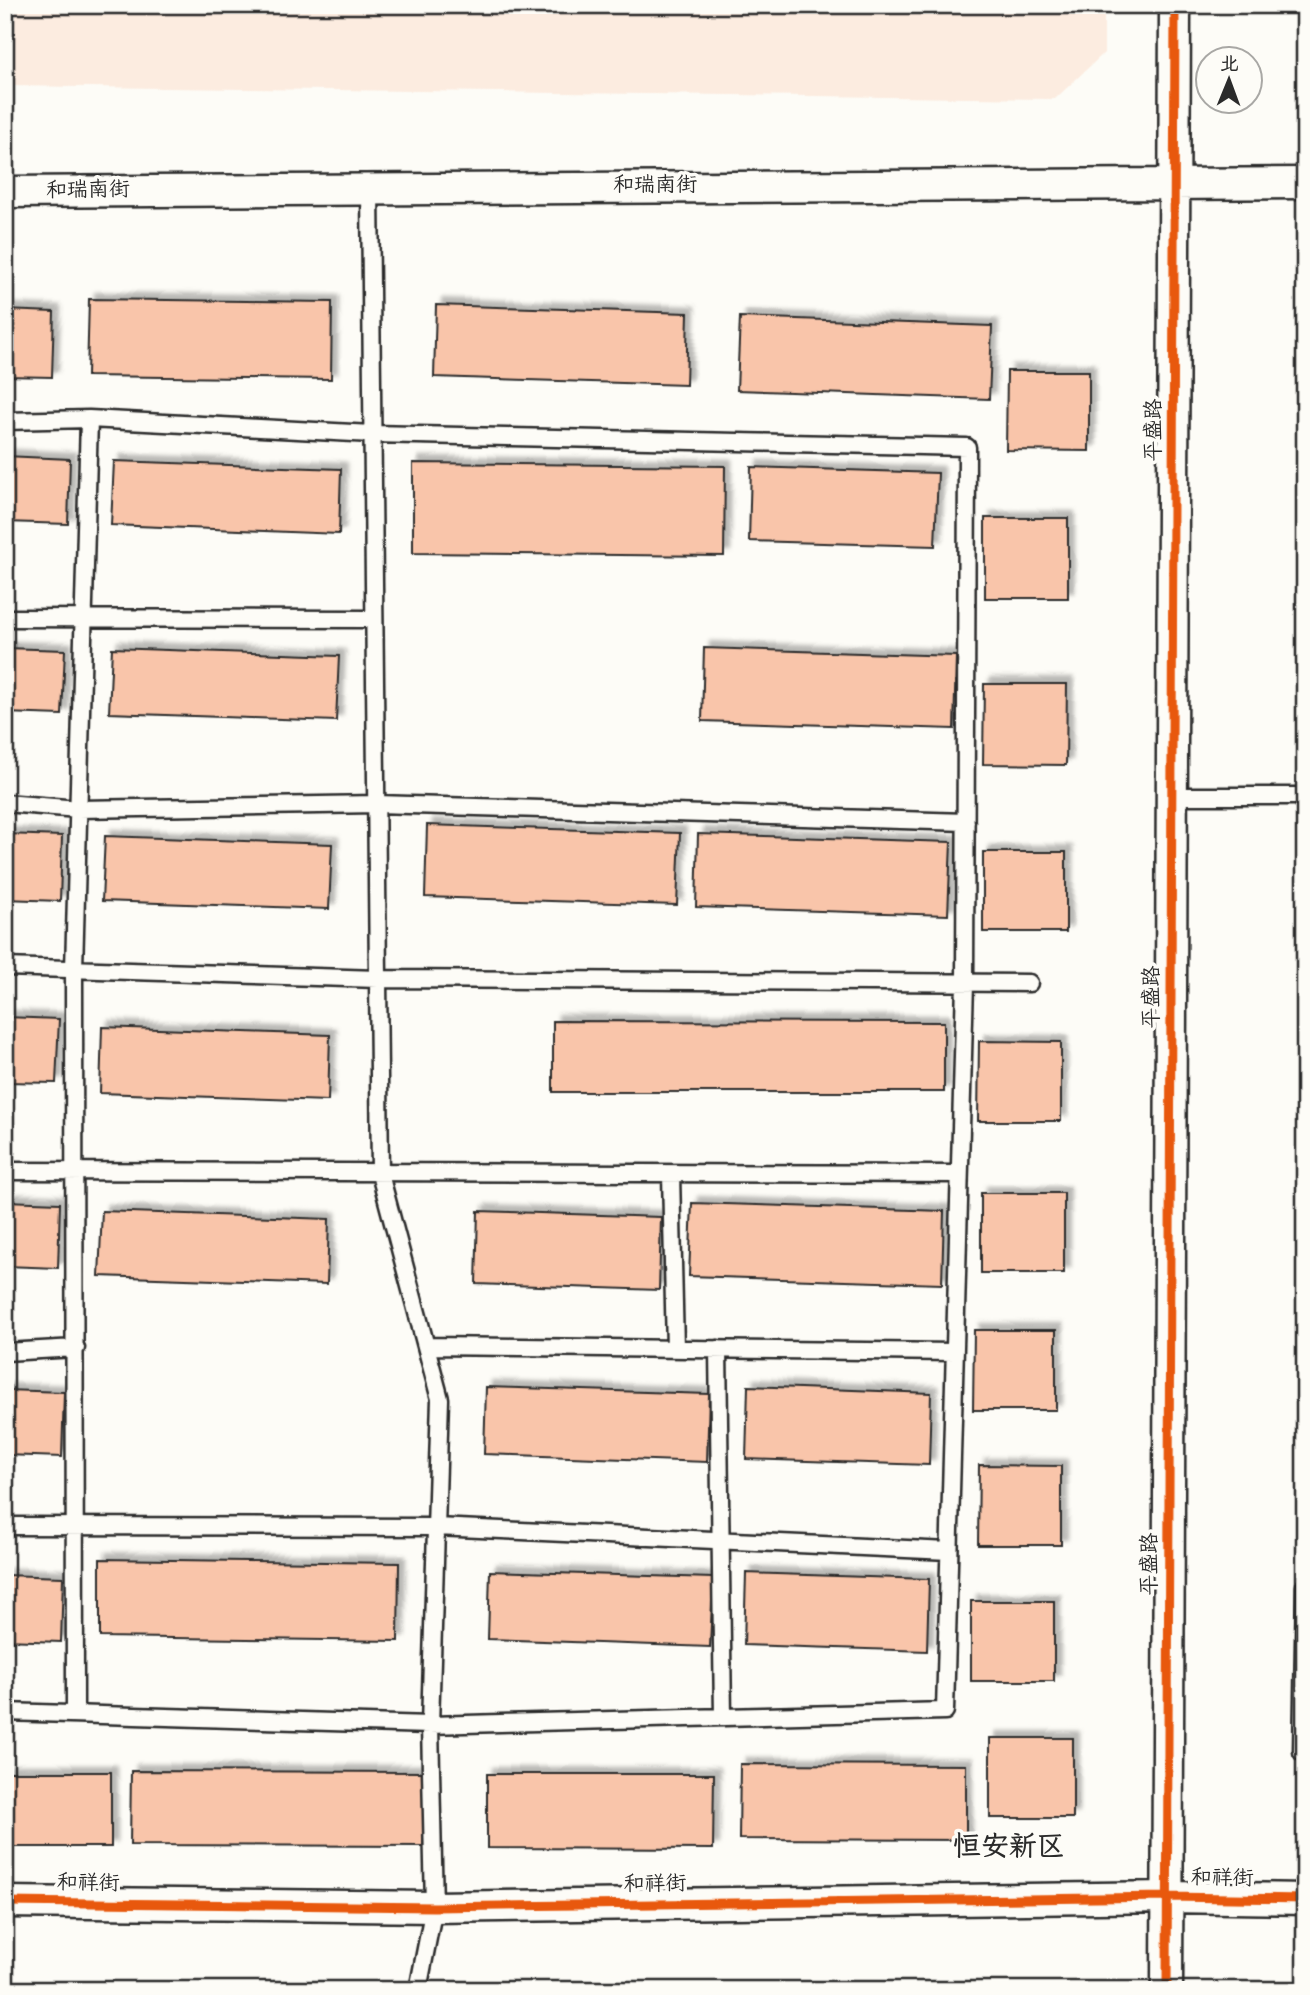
<svg xmlns="http://www.w3.org/2000/svg" width="1310" height="1995" font-family="Dekko,'LXGW WenKai TC',sans-serif">
<style>
.built{fill:#fcece0}
.building{fill:#f9c5aa;stroke:#2b2b2b;stroke-width:2;filter:url(#shadow)}
.lines{fill:none;stroke-linecap:round;stroke-linejoin:round}
.lane-casing{stroke:#2b2b2b;stroke-width:21}
.street-casing{stroke:#2b2b2b;stroke-width:35}
.lane{stroke:#fdfcf7;stroke-width:16}
.street{stroke:#fdfcf7;stroke-width:30}
.cycleway-casing{stroke:#fdfcf7;stroke-width:13}
.cycleway{stroke:#e8590c;stroke-width:9}
.labels{text-anchor:middle;dominant-baseline:central;stroke-width:7;stroke-linejoin:round;paint-order:stroke}
.street-label{font-size:21px;fill:#2b2b2b;stroke:#fdfcf7}
.district-label{font-size:28px;font-weight:bold;fill:#2b2b2b;stroke:#fdfcf7}
</style>
<defs>
<filter id="shadow"><feDropShadow dx="6" dy="-6" stdDeviation="2" flood-color="#0004"/></filter>
</defs>
<rect width="100%" height="100%" fill="#fdfcf7"/>
<filter id="ink" filterUnits="userSpaceOnUse"><feTurbulence type="fractalNoise" baseFrequency=".0143" numOctaves="2"/><feDisplacementMap in="SourceGraphic" scale="14" xChannelSelector="R" yChannelSelector="G"/><feConvolveMatrix kernelMatrix="1 2 1 2 8 2 1 2 1" color-interpolation-filters="sRGB"/></filter>
<g filter="url(#ink)">
<path class="built" d="M 5,5 L 1104,5 L 1104,53 L 1055,99 L 5,86 Z"/>
<path class="building" d="M 1302,34 L 1305,34 L 1305,107 L 1301,107 Z
M 89,299 L 332,302 L 331,379 L 87,376 Z
M 436,305 L 688,313 L 686,385 L 434,377 Z
M 5,310 L 54,312 L 52,377 L 5,376 Z
M 740,317 L 992,326 L 989,399 L 737,390 Z
M 1007,371 L 1089,371 L 1089,451 L 1006,450 Z
M 5,456 L 70,459 L 68,524 L 5,522 Z
M 114,461 L 341,469 L 339,534 L 111,525 Z
M 413,463 L 725,466 L 724,556 L 413,553 Z
M 751,467 L 938,473 L 935,546 L 749,541 Z
M 985,518 L 1068,518 L 1068,598 L 985,598 Z
M 5,648 L 65,650 L 62,715 L 5,713 Z
M 112,648 L 339,656 L 336,721 L 109,713 Z
M 704,648 L 956,656 L 954,729 L 702,721 Z
M 984,684 L 1067,684 L 1066,765 L 983,764 Z
M 427,825 L 680,833 L 677,905 L 425,897 Z
M 5,834 L 62,836 L 60,901 L 5,899 Z
M 698,834 L 951,842 L 948,915 L 696,907 Z
M 105,836 L 332,844 L 329,909 L 102,901 Z
M 983,852 L 1066,852 L 1066,932 L 983,932 Z
M 5,1017 L 59,1019 L 56,1083 L 5,1082 Z
M 553,1021 L 944,1022 L 944,1092 L 553,1092 Z
M 102,1027 L 330,1035 L 328,1101 L 100,1093 Z
M 979,1041 L 1061,1042 L 1061,1121 L 978,1121 Z
M 981,1193 L 1064,1193 L 1064,1273 L 981,1273 Z
M 5,1201 L 60,1203 L 58,1268 L 5,1266 Z
M 692,1203 L 944,1211 L 942,1284 L 689,1276 Z
M 102,1211 L 329,1219 L 327,1284 L 99,1276 Z
M 478,1211 L 661,1217 L 659,1290 L 476,1284 Z
M 974,1330 L 1056,1330 L 1056,1410 L 973,1410 Z
M 748,1386 L 931,1393 L 929,1465 L 746,1459 Z
M 486,1387 L 709,1394 L 707,1462 L 484,1454 Z
M 5,1390 L 64,1392 L 62,1457 L 5,1455 Z
M 979,1465 L 1061,1466 L 1061,1545 L 978,1545 Z
M 100,1559 L 399,1563 L 398,1641 L 100,1637 Z
M 490,1571 L 713,1578 L 710,1647 L 488,1639 Z
M 746,1573 L 929,1579 L 927,1651 L 744,1645 Z
M 5,1575 L 63,1577 L 61,1642 L 5,1640 Z
M 971,1601 L 1054,1601 L 1054,1681 L 971,1681 Z
M 990,1738 L 1073,1738 L 1073,1818 L 990,1818 Z
M 740,1764 L 966,1765 L 966,1840 L 739,1839 Z
M 131,1771 L 423,1772 L 423,1846 L 130,1845 Z
M 5,1772 L 111,1772 L 111,1847 L 5,1847 Z
M 487,1774 L 714,1774 L 713,1849 L 487,1848 Z"/>
<g class="lines">
<defs>
<path id="lane" d="M 370,189 L 380,1174 L 440,1399 L 430,1725 L 434,1907 L 418,1990
M 5,421 L 89,419 L 372,434 L 967,447 L 965,983 L 945,1711 L 430,1725 L 5,1712
M 5,618 L 374,619
M 1172,796 L 1305,796
M 5,803 L 78,809 L 377,804 L 966,822
M 5,967 L 378,979 L 1029,983
M 5,1171 L 959,1174
M 671,1174 L 675,1349
M 426,1346 L 955,1352
M 718,1349 L 723,1717
M 5,1352 L 76,1348
M 5,1526 L 436,1527 L 949,1551
M 75,1714 L 74,969 L 89,419
M 1302,1752 L 1305,1586"/>
<path id="street" d="M 5,192 L 1305,183
M 5,1902 L 434,1907 L 1168,1897 L 1305,1899
M 1167,1990 L 1175,5"/>
</defs>
<use href="#lane" class="lane-casing"/>
<use href="#street" class="street-casing"/>
<use href="#lane" class="lane"/>
<use href="#street" class="street"/>
<defs>
<path id="cycleway" d="M 5,1902 L 434,1907 L 1168,1897 L 1305,1899
M 1167,1990 L 1175,5"/>
</defs>
<use href="#cycleway" class="cycleway-casing"/>
<use href="#cycleway" class="cycleway"/>
</g>
</g>
<g class="labels">
<g class="street-label">
<text x="655" y="187">和瑞南街</text>
<text transform="translate(88 192) rotate(-1)">和瑞南街</text>
<text transform="translate(1156 430) rotate(-90)">平盛路</text>
<text transform="translate(1154 997) rotate(-90)">平盛路</text>
<text transform="translate(1152 1564) rotate(-90)">平盛路</text>
<text transform="translate(1222 1880) rotate(1)">和祥街</text>
<text transform="translate(88 1885) rotate(1)">和祥街</text>
<text transform="translate(655 1886) rotate(-1)">和祥街</text>
</g>
<g class="district-label">
<text x="1009" y="1850">恒安新区</text>
</g>
</g>
<rect width="1310" height="1995" fill="none" stroke="#fdfcf7" stroke-width="28"/>
<rect x="14" y="14" width="1282" height="1967" fill="none" stroke="#2b2b2b" stroke-width="2.5" filter="url(#ink)"/>
<g transform="translate(1229 80) rotate(1)"><circle r="33" fill="#fdfcf7" stroke="#a9a8a5" stroke-width="2"/>
<path d="M0-5L12 26L0 18L-12 26Z" fill="#2b2b2b"/>
<text y="-10" font-size="19" font-weight="bold" text-anchor="middle" fill="#2b2b2b">北</text>
</g>
</svg>
